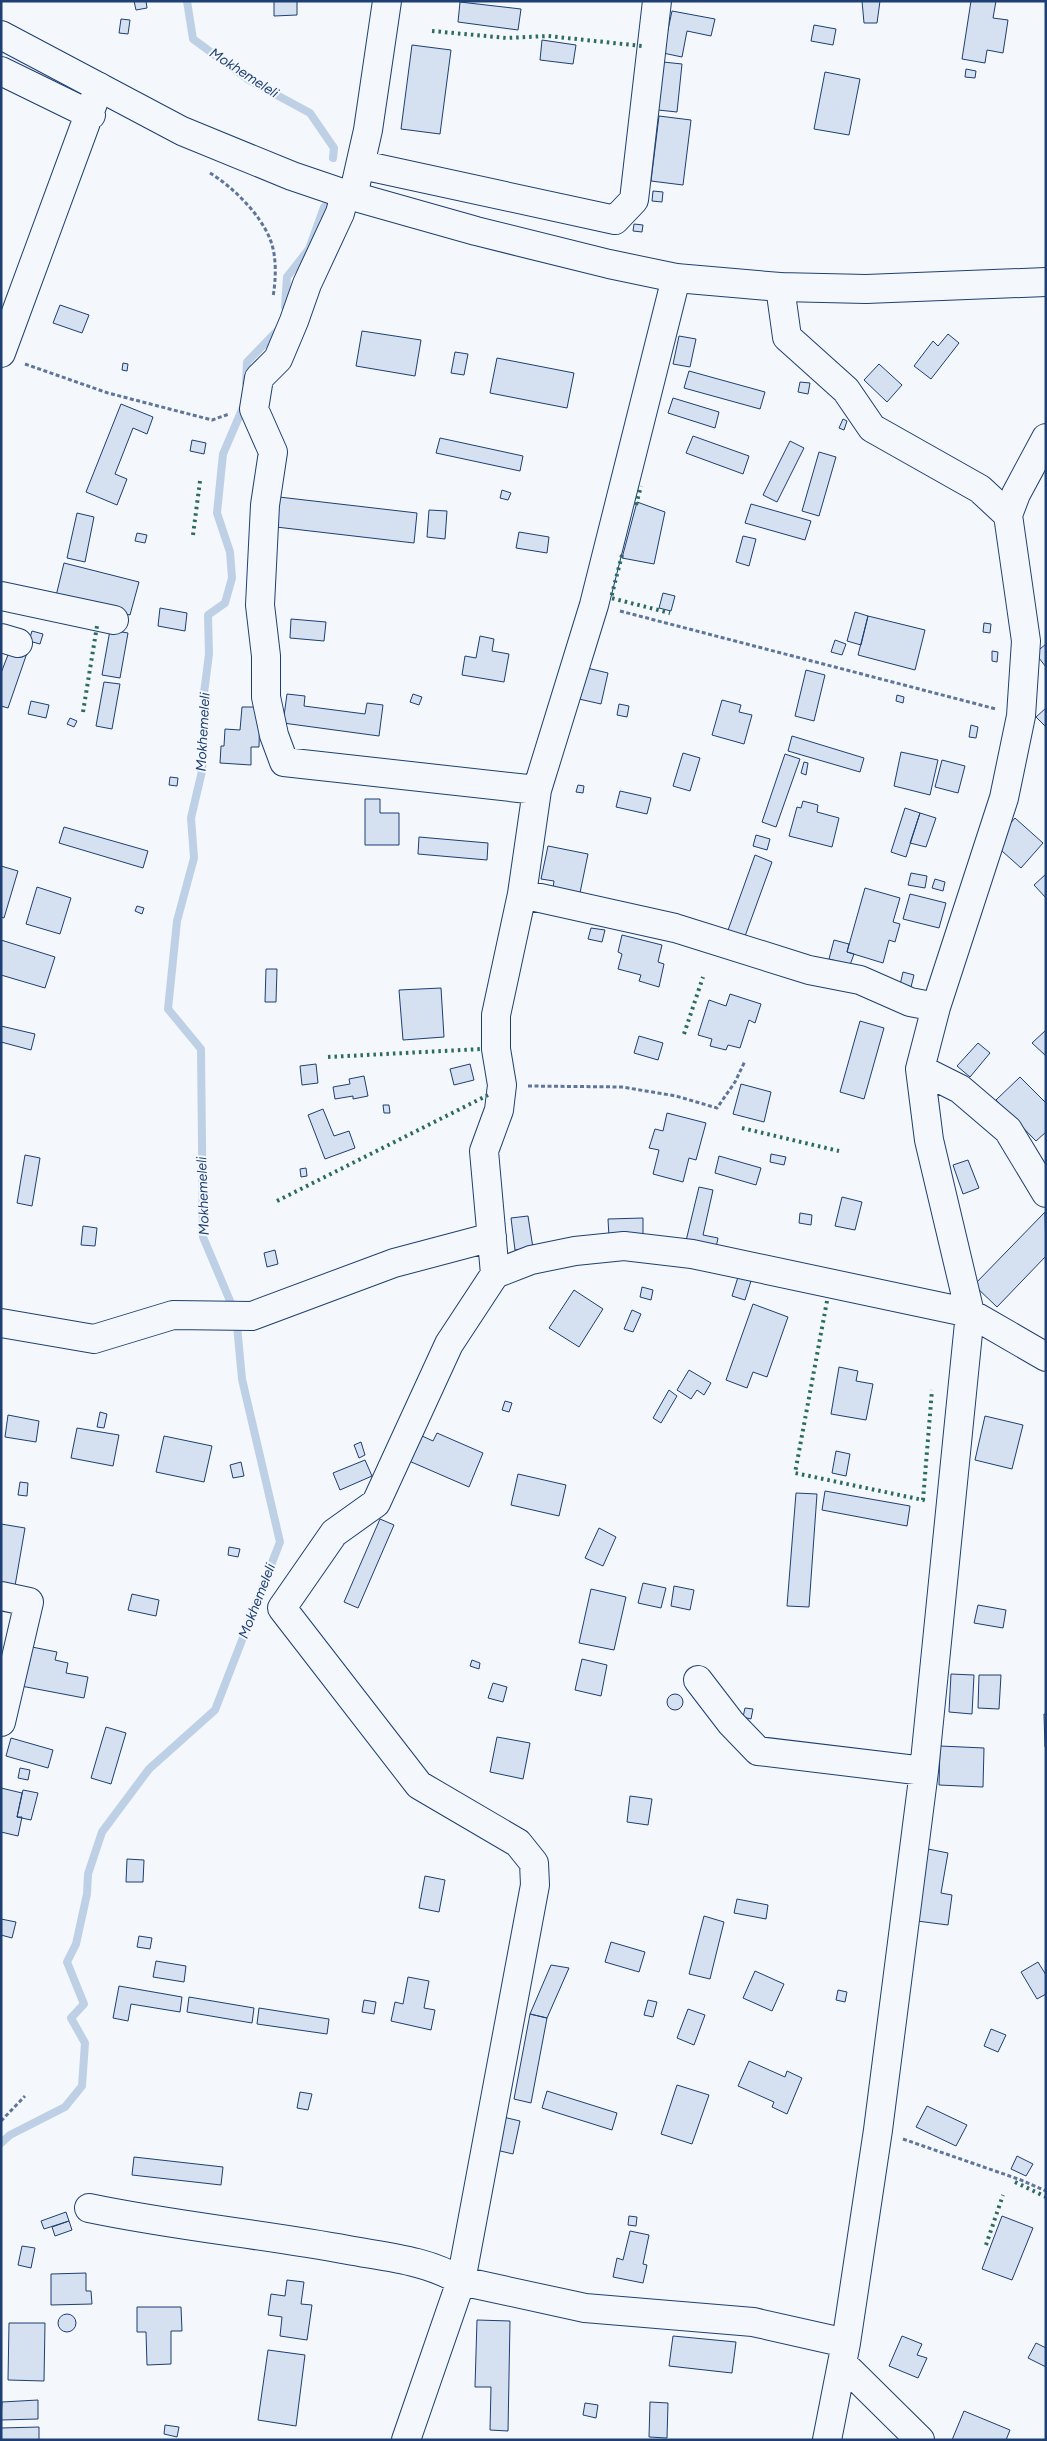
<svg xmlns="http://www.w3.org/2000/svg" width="1047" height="2441" font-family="Figtree,sans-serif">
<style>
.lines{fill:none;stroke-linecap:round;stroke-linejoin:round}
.stream{stroke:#bed0e5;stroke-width:8}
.building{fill:#d5e0f0;stroke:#1d3f73}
.minor-casing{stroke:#1d3f73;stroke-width:30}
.major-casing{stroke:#1d3f73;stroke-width:30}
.path{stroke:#5e769c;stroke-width:3;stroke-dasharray:4 2.5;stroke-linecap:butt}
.minor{stroke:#f4f7fb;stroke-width:28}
.major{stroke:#f4f7fb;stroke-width:28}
.hedge{stroke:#2c6c60;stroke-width:4;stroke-dasharray:2.5 4;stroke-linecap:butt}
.labels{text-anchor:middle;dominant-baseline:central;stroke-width:4;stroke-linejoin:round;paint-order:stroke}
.water-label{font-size:14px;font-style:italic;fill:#1d3f73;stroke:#f4f7fb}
</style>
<rect width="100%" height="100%" fill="#f4f7fb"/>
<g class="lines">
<path class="stream" d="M 187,1 L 193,39 L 249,80 L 310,113 L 334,148 L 333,158
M 285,307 L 287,277 L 309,249 L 324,207
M 246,383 L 247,362 L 280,328
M 1,2143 L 10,2135 L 65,2107 L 82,2086 L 85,2043 L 71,2018 L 84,2004 L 67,1962 L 76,1944 L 87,1894 L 88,1874 L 102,1832 L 149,1769 L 215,1710 L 280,1542 L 242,1379 L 236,1315 L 203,1237 L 201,1049 L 168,1009 L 177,921 L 194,858 L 191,818 L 202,771 L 205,726 L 204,693 L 209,654 L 208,615 L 225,603 L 232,578 L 230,552 L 217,513 L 223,454 L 244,405"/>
</g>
<path class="building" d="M 134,1 L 146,1 L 147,8 L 136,10 Z
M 274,1 L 297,1 L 297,15 L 274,16 Z
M 862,1 L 880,1 L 877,23 L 864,23 Z
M 971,1 L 996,1 L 993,18 L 1008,20 L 1003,53 L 987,50 L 985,63 L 962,59 Z
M 460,2 L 521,9 L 518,30 L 458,22 Z
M 672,11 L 715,19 L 711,36 L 687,31 L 682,57 L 663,53 Z
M 121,19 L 130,20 L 128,34 L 119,33 Z
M 814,25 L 836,29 L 833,45 L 811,41 Z
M 542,40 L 576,45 L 573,64 L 540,60 Z
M 412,45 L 451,50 L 440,134 L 401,129 Z
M 663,62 L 682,64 L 677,112 L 658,110 Z
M 966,69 L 976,71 L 975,78 L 965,77 Z
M 825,72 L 860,79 L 849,135 L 814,129 Z
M 659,116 L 691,120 L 683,185 L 651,181 Z
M 653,191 L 663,192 L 662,202 L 652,201 Z
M 634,224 L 643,225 L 642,232 L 633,231 Z
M 60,305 L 89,315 L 82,333 L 53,323 Z
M 362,331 L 421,340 L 415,376 L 356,366 Z
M 948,334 L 959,343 L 931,379 L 914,366 L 933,341 L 938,346 Z
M 679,336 L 696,339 L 690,367 L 673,364 Z
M 455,352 L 468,354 L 464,375 L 451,373 Z
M 497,358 L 574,373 L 567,408 L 490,393 Z
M 123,363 L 128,364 L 127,371 L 122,370 Z
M 879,364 L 902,385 L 887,402 L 864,380 Z
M 689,371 L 765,392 L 760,409 L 684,388 Z
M 800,382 L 810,383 L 808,394 L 798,392 Z
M 673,398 L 719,412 L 715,428 L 668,413 Z
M 121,404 L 153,417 L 147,434 L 133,428 L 115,474 L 127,479 L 117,505 L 86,492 Z
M 843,419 L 847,421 L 844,430 L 839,428 Z
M 693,436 L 749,456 L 743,474 L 686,453 Z
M 440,438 L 523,456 L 520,471 L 436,453 Z
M 192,440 L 206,443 L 204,454 L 190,451 Z
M 790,441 L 804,448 L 777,502 L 763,495 Z
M 819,452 L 836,457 L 819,516 L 802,511 Z
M 502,490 L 511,493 L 508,500 L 500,498 Z
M 279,497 L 417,513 L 414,543 L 276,527 Z
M 637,502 L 665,512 L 654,564 L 622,558 Z
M 751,504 L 811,521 L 805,540 L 745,523 Z
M 429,510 L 447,511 L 445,539 L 427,537 Z
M 77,513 L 94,517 L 85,562 L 67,558 Z
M 519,532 L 549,537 L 547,553 L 516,548 Z
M 137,533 L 147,535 L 145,543 L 135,541 Z
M 743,536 L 756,539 L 749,566 L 736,562 Z
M 64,563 L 139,582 L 130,615 L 56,596 Z
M 663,593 L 675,596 L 671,611 L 659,608 Z
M 160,608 L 187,613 L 185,631 L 158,626 Z
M 855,612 L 868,616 L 861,645 L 847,641 Z
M 868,616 L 925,630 L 915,670 L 858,655 Z
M 291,619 L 326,622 L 324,641 L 290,638 Z
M 984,623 L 991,624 L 990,633 L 983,632 Z
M 110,630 L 128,633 L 120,678 L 102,675 Z
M 32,631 L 43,634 L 40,644 L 29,641 Z
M 480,636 L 494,639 L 492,651 L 509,654 L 504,682 L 462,675 L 465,656 L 476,658 Z
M 835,640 L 846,644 L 842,655 L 831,652 Z
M 1046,644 L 1046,667 L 1035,653 Z
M 11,647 L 27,653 L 8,708 L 1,706 L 1,673 Z
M 992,651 L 998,652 L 997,662 L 992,661 Z
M 587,668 L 608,673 L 601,704 L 579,699 Z
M 806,670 L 825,675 L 814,721 L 795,716 Z
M 104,682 L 120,684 L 112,729 L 96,726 Z
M 287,694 L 305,696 L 304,706 L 365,714 L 367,703 L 383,705 L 379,736 L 283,723 Z
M 413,694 L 422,697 L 419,705 L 410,702 Z
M 897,695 L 904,697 L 903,703 L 896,701 Z
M 722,700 L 741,705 L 739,712 L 752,715 L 744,744 L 712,735 Z
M 31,701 L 49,705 L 46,718 L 28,714 Z
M 619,704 L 629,706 L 627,717 L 617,715 Z
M 242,707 L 260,707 L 259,747 L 251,747 L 251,765 L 220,763 L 221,746 L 224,746 L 225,729 L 240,730 Z
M 1046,708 L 1046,727 L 1036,717 Z
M 70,718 L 77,721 L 74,727 L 67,724 Z
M 971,725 L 978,727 L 976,738 L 969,737 Z
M 792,736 L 864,758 L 860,772 L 788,751 Z
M 901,752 L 938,760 L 930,795 L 894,786 Z
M 683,753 L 700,758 L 690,791 L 673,786 Z
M 785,754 L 800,759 L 776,827 L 762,822 Z
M 942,760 L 965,766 L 958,793 L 935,787 Z
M 804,762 L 808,763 L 806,775 L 801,773 Z
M 170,777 L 178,778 L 177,786 L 169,785 Z
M 578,785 L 584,786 L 583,793 L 576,792 Z
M 620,791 L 651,798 L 647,814 L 616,807 Z
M 365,799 L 380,799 L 380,813 L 399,813 L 399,845 L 365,845 Z
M 803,801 L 818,805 L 817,812 L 839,818 L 832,847 L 789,836 L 797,807 L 801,808 Z
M 905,808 L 920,813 L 906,857 L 891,852 Z
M 920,813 L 936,818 L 926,847 L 910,843 Z
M 1015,818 L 1043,843 L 1021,868 L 993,843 Z
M 64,827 L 148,851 L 143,868 L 59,843 Z
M 756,835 L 770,839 L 767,850 L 753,846 Z
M 419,837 L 488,843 L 487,860 L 418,854 Z
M 548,846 L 588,854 L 580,893 L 553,888 L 554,881 L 541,879 Z
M 755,855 L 772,862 L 744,939 L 727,933 Z
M 1,866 L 18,871 L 4,918 L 1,917 Z
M 911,873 L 927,876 L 925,888 L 908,885 Z
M 1046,874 L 1046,898 L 1034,885 Z
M 935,879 L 945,882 L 943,891 L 932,888 Z
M 37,887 L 71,898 L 60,934 L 26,924 Z
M 865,888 L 900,898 L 893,922 L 900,924 L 895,942 L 889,940 L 883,963 L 847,952 Z
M 910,894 L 946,903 L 939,928 L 903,919 Z
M 137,906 L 144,908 L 142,914 L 135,911 Z
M 591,928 L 605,930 L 602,942 L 588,939 Z
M 622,935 L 662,945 L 658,962 L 664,964 L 659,987 L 639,981 L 641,975 L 618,969 L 622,954 L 618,952 Z
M 1,940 L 55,957 L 45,988 L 1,975 Z
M 834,940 L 849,944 L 847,952 L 854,954 L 850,965 L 829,959 Z
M 266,969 L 277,969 L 276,1002 L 265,1002 Z
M 903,972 L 914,975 L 911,987 L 900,985 Z
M 441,988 L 444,1037 L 403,1040 L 399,990 Z
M 730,994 L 761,1004 L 755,1023 L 749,1020 L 740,1048 L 728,1045 L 726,1050 L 710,1046 L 712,1039 L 698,1035 L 709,1000 L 726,1006 Z
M 860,1021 L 884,1028 L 864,1099 L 840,1092 Z
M 1,1026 L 35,1034 L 31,1050 L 1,1042 Z
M 1046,1030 L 1046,1056 L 1032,1043 Z
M 639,1036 L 663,1043 L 658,1060 L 634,1053 Z
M 978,1043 L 990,1053 L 970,1077 L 957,1066 Z
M 316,1064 L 318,1083 L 302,1085 L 300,1066 Z
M 470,1064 L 474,1080 L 454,1085 L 450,1069 Z
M 364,1076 L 368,1096 L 353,1099 L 353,1096 L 335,1099 L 333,1087 L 350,1084 L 349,1079 Z
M 1020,1077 L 1046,1103 L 1046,1132 L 1036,1141 L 996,1100 Z
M 741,1084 L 771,1092 L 764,1122 L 733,1114 Z
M 383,1105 L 389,1105 L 390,1113 L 384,1113 Z
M 323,1109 L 334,1136 L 349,1131 L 355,1148 L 325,1159 L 308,1115 Z
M 667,1113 L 706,1123 L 696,1160 L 689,1158 L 683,1182 L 653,1174 L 659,1150 L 649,1148 L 655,1129 L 663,1131 Z
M 771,1154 L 786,1157 L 784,1165 L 770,1162 Z
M 25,1155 L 40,1158 L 32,1206 L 17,1203 Z
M 719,1156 L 761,1168 L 756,1185 L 715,1173 Z
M 968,1160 L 979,1188 L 963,1194 L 953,1165 Z
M 306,1168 L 307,1176 L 301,1177 L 300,1169 Z
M 699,1187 L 713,1190 L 703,1235 L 718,1238 L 715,1252 L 685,1245 Z
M 842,1197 L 862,1202 L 855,1230 L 835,1226 Z
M 1045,1212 L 1046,1256 L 997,1307 L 974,1285 Z
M 800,1213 L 812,1215 L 811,1225 L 799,1223 Z
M 528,1216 L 533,1248 L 515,1250 L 511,1218 Z
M 643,1218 L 643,1235 L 609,1237 L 608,1219 Z
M 83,1226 L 97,1228 L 95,1246 L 81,1245 Z
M 275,1250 L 278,1264 L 267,1267 L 264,1253 Z
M 738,1277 L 751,1281 L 745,1300 L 732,1296 Z
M 642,1287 L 653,1290 L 651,1300 L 640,1297 Z
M 574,1290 L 603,1309 L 579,1347 L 549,1328 Z
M 753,1304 L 788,1317 L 767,1377 L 753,1372 L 747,1388 L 726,1380 Z
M 632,1310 L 641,1314 L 633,1332 L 624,1329 Z
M 839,1367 L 858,1371 L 856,1381 L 873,1384 L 866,1420 L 831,1414 Z
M 689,1370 L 711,1383 L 704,1395 L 697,1390 L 691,1399 L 677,1390 Z
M 669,1390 L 677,1396 L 661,1423 L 653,1418 Z
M 505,1401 L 512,1403 L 509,1412 L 502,1410 Z
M 100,1412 L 107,1414 L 104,1428 L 97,1427 Z
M 8,1415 L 39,1421 L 36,1442 L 5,1437 Z
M 985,1416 L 1023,1425 L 1012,1469 L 975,1460 Z
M 77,1428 L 119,1435 L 113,1466 L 71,1458 Z
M 437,1433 L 483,1453 L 469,1487 L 409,1461 L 420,1435 L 433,1441 Z
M 164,1436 L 212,1446 L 204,1482 L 156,1472 Z
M 361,1442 L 365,1455 L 359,1458 L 354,1445 Z
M 836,1451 L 850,1454 L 846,1476 L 832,1473 Z
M 365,1460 L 372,1476 L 340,1490 L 333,1473 Z
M 241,1462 L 244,1476 L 233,1478 L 230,1465 Z
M 518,1474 L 566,1485 L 559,1516 L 511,1505 Z
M 20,1482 L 28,1483 L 27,1496 L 18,1495 Z
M 825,1491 L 910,1506 L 907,1526 L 822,1510 Z
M 796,1493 L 817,1494 L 809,1607 L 787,1606 Z
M 380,1519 L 394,1525 L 358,1608 L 344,1602 Z
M 1,1524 L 25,1528 L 15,1586 L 1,1584 Z
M 599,1528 L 616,1537 L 603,1566 L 585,1558 Z
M 229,1547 L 240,1549 L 238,1557 L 228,1555 Z
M 643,1583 L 666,1588 L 661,1608 L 638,1603 Z
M 674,1586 L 694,1590 L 690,1610 L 671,1606 Z
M 591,1589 L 626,1597 L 614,1650 L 579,1643 Z
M 132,1594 L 159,1600 L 156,1616 L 128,1610 Z
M 978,1605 L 1006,1610 L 1003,1628 L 974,1623 Z
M 32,1647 L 57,1652 L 55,1660 L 68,1663 L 66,1673 L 88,1677 L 84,1698 L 21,1686 L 25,1665 L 29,1665 Z
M 582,1659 L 607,1665 L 601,1696 L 575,1690 Z
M 472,1660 L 480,1663 L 479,1669 L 470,1666 Z
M 951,1674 L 974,1675 L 972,1714 L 949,1712 Z
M 979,1675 L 1001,1675 L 999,1709 L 978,1708 Z
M 493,1683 L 507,1687 L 503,1702 L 488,1698 Z
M667 1702a8 8 0 1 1 16 0a8 8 0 1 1-16 0Z
M 745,1708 L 753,1709 L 751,1719 L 743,1717 Z
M 1044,1714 L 1046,1714 L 1046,1747 L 1045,1747 Z
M 106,1727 L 126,1733 L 111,1784 L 91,1778 Z
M 497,1737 L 530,1743 L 523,1779 L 490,1772 Z
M 11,1738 L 53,1750 L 48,1768 L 6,1756 Z
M 940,1746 L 984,1748 L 983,1787 L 939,1785 Z
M 20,1768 L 30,1770 L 28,1780 L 18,1778 Z
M 1,1788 L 22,1793 L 17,1817 L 22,1817 L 18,1836 L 1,1832 Z
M 23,1790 L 38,1793 L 31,1820 L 17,1817 Z
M 630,1796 L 652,1799 L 648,1825 L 627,1822 Z
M 928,1849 L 948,1853 L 941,1893 L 952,1895 L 948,1925 L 917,1921 Z
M 127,1859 L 144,1860 L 143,1882 L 126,1882 Z
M 425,1876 L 445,1880 L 439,1912 L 419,1908 Z
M 737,1899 L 768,1905 L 766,1919 L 734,1913 Z
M 704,1916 L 724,1922 L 710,1979 L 689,1974 Z
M 1,1919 L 16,1922 L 12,1938 L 1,1935 Z
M 139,1936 L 152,1938 L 150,1949 L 137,1947 Z
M 611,1942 L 645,1952 L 639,1972 L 605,1962 Z
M 156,1961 L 186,1966 L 184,1982 L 153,1977 Z
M 1038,1962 L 1046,1975 L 1046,1994 L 1037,1999 L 1021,1972 Z
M 551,1965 L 569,1968 L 547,2018 L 530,2014 Z
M 755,1971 L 784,1984 L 772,2011 L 743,1998 Z
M 408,1977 L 429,1981 L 424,2008 L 435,2010 L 431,2030 L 391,2021 L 395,2002 L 403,2004 Z
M 119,1986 L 182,1997 L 180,2012 L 131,2004 L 128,2021 L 113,2018 Z
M 838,1990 L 847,1992 L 845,2002 L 836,2000 Z
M 189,1997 L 254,2008 L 252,2023 L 187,2012 Z
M 364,2000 L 376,2002 L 374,2014 L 362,2012 Z
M 648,2000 L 657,2002 L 653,2017 L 644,2015 Z
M 259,2008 L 329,2019 L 327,2034 L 257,2024 Z
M 688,2009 L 705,2015 L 694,2045 L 677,2038 Z
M 530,2014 L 547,2018 L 531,2103 L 514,2099 Z
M 991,2029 L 1006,2035 L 998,2052 L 984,2046 Z
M 749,2061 L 785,2077 L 787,2071 L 802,2078 L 787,2114 L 772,2107 L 774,2102 L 738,2086 Z
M 677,2085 L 709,2095 L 692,2144 L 661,2134 Z
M 547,2091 L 617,2113 L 612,2130 L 542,2108 Z
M 300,2092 L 312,2094 L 308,2110 L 297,2108 Z
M 927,2106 L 967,2125 L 956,2146 L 916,2127 Z
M 503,2117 L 520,2121 L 513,2154 L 496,2150 Z
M 1017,2156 L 1033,2164 L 1026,2176 L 1011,2169 Z
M 134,2157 L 223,2167 L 221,2185 L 132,2175 Z
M 66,2212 L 69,2221 L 44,2229 L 41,2221 Z
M 629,2216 L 637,2217 L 636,2226 L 628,2225 Z
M 1002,2216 L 1033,2228 L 1012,2280 L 982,2269 Z
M 69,2221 L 72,2230 L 55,2236 L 52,2227 Z
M 630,2231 L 649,2235 L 643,2264 L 647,2265 L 643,2283 L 613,2277 L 617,2258 L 623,2260 Z
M 22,2246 L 35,2248 L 31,2268 L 18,2265 Z
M 86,2273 L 86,2291 L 91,2291 L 92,2304 L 51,2305 L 51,2274 Z
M 287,2280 L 304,2282 L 301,2304 L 312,2305 L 307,2340 L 280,2336 L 282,2317 L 268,2315 L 271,2294 L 285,2296 Z
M 137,2307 L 181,2307 L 182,2331 L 171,2331 L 171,2364 L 147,2365 L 146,2332 L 137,2332 Z
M58 2323a9 9 0 1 1 18 0a9 9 0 1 1-18 0Z
M 477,2320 L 510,2321 L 508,2431 L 490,2430 L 491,2387 L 475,2387 Z
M 9,2323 L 45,2323 L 44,2381 L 8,2380 Z
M 673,2336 L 736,2342 L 732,2373 L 669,2366 Z
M 902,2336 L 922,2344 L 917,2355 L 927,2358 L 918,2378 L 889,2366 Z
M 1036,2343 L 1046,2348 L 1046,2367 L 1028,2358 Z
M 268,2350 L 305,2355 L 296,2426 L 258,2420 Z
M 38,2400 L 38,2419 L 1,2420 L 2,2402 Z
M 650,2402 L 668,2403 L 667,2438 L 649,2437 Z
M 585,2403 L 598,2405 L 596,2418 L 583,2415 Z
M 964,2411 L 1010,2430 L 1006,2440 L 952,2440 Z
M 165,2425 L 179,2427 L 177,2437 L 164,2434 Z
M 39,2427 L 39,2440 L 1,2440 L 1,2428 Z"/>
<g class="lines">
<defs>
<path id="minor" d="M 1,71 L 91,115
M 362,165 L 615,220 L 634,200 L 657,1
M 356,183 L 368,130 L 387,1
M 345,194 L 340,213 L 307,284 L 294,321 L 278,359 L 259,378 L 254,409 L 273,452 L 265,505 L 260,605 L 266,656 L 266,697 L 274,735 L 284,762 L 537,790
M 780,287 L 787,337 L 846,390 L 872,428 L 980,489 L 1008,515
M 1,353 L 99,87
M 1,596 L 114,620
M 1,638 L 18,643
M 522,894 L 675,928 L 809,970 L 860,980 L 910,1002 L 936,1007
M 920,1069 L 960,1089 L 1008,1130 L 1046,1193
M 495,1274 L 531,1260 L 575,1251 L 624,1246 L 692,1254 L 970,1313 L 1046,1357
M 1,1323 L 94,1339 L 173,1315 L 252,1316 L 394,1263 L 492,1237
M 1,1596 L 29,1602 L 1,1722
M 698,1680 L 731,1723 L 758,1751 L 924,1771
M 89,2208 C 174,2226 262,2234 348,2250 C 386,2257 427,2260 461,2281 L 585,2308 L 753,2322 L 846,2343
M 842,2363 L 920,2440
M 406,2440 L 461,2281 L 535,1885 L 534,1863 L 518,1843 L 419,1785 L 282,1608 L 334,1533 L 376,1503 L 449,1344 L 495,1274 L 484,1151 L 499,1110 L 502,1085 L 496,1049 L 496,1015 L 522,894 L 537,790 L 594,605 L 676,278
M 827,2440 L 846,2343 L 878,2130 L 924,1771 L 970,1313 L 929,1140 L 920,1069 L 936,1007 L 1004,798 L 1021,716 L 1026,641 L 1008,515 L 1016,494 L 1046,438"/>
<path id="major" d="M 1,35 L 182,131 L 292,176 L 345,194 L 476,231 L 609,264 L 676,278 L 780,287 L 866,289 L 1046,282"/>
</defs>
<use href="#minor" class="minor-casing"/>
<use href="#major" class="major-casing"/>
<path class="path" d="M 210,173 C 233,187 260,214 270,239 C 277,256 276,279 273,297
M 25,364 L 108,393 L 212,420 L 229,414
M 620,611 L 996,709
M 528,1086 L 622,1087 L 676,1096 L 717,1108 L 735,1082 L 745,1061
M 1,2121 L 25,2096
M 903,2139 L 1021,2180 L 1046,2191"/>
<use href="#minor" class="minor"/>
<use href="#major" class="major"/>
<path class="hedge" d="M 432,31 L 507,38 L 548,36 L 642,46
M 636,505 L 641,486
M 193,535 L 200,481
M 622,555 L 611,598 L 670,613
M 83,712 L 97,626
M 684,1034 L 703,977
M 328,1057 L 481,1049
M 742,1128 L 839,1151
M 277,1201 L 488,1095
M 827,1301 L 795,1473 L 923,1500 L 932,1390
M 1015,2182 L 1046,2197
M 986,2245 L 1003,2195"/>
</g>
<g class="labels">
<g class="water-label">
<text transform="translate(244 73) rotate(33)">Mokhemeleli</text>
<text transform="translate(203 732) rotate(-87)">Mokhemeleli</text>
<text transform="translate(203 1196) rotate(-92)">Mokhemeleli</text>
<text transform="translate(257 1601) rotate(-69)">Mokhemeleli</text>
</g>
</g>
<rect width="1047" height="2441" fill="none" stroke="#1d3f73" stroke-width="5"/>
</svg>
